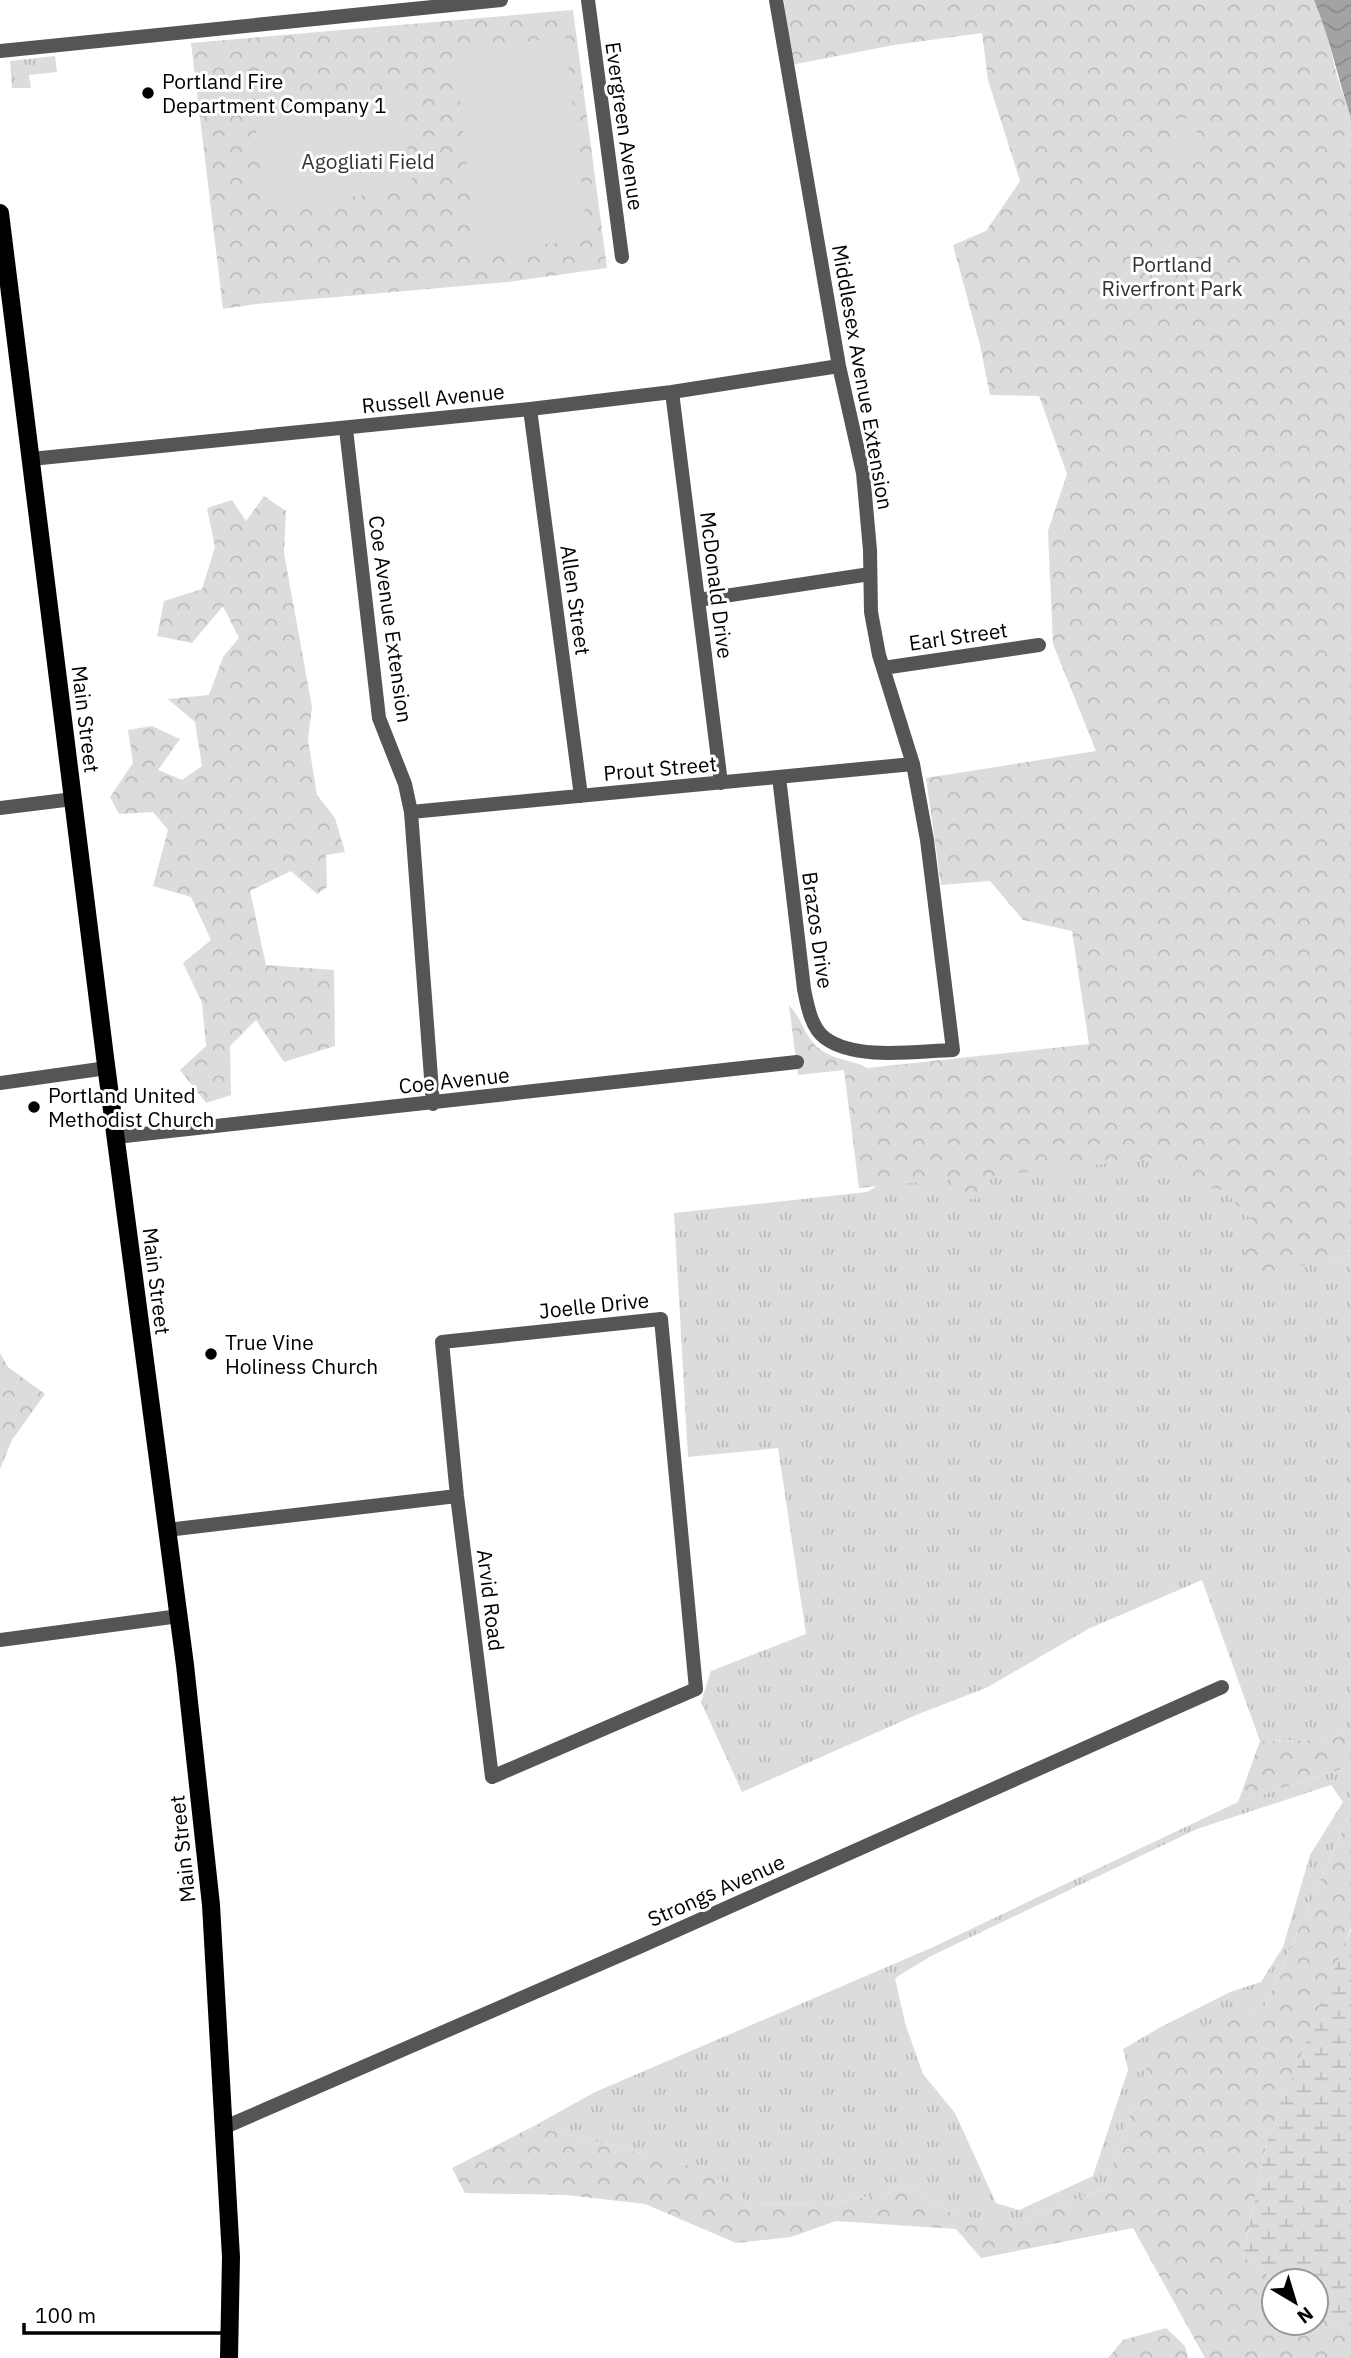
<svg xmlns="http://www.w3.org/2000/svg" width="1351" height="2358" font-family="'IBM Plex Sans',sans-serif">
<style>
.grass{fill:url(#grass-tufts);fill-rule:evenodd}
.forest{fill:url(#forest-crowns)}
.wetland{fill:url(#wetland-marsh)}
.pitch{fill:#dcdcdc}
.water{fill:url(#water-waves)}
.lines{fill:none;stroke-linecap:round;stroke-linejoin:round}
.minor{stroke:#555;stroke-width:14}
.major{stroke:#000;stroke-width:18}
.poi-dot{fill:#000;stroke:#fff;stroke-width:2.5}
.labels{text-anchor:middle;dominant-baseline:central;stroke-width:6;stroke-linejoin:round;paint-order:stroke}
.poi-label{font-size:21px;fill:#000;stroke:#fff;text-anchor:start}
.street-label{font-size:21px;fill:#000;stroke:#fff}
.park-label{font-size:21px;fill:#333;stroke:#fff}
</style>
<defs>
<pattern id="grass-tufts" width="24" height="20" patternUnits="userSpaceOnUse" patternTransform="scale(1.75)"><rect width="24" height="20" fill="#dcdcdc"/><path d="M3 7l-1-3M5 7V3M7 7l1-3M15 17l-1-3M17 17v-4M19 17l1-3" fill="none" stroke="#bbb"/></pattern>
<pattern id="forest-crowns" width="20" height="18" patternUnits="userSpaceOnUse" patternTransform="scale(1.75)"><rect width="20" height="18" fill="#dcdcdc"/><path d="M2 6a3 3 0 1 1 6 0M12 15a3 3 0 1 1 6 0" fill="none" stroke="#bbb"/></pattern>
<pattern id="wetland-marsh" width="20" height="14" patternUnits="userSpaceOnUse" patternTransform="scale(1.75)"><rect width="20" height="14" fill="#dcdcdc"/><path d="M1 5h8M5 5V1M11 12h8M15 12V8" fill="none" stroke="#bbb"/></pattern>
<pattern id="water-waves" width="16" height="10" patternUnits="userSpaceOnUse" patternTransform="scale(1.75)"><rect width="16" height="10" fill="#a3a3a3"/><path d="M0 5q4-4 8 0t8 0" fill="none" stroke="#8b8b8b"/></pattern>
</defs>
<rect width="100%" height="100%" fill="#fff"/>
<path class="grass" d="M 55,56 L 57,72 L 29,75 L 31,88 L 12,88 L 10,61 Z
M 1212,1051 L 1314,1213 L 1247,1277 L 1351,1255 L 1351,1733 L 1320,1740 L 1260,1741 L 1202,1580 L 1088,1629 L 986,1688 L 916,1715 L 742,1792 L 701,1702 L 711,1671 L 806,1634 L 778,1448 L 688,1457 L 674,1213 L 867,1192 L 881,1184 Z
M 1351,1766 L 1351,1811 L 1264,2008 L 1156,2041 L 1104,2189 L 1023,2219 L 961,2219 L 913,2188 L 824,2205 L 750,2204 L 707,2170 L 534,2126 L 595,2092 L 931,1948 L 1238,1802 ZM 1331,1785 L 1343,1802 L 1310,1855 L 1283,1947 L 1261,1982 L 1230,1992 L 1159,2028 L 1123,2049 L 1128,2070 L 1093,2176 L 1019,2210 L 996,2203 L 955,2113 L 923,2074 L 905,2023 L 895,1978 L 931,1956 L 1197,1829 Z"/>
<path class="forest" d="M 784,0 L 1314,0 L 1322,16 L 1337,76 L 1351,118 L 1351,1255 L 1247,1278 L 1244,1229 L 1264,1234 L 1224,1190 L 1201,1187 L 1191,1181 L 1177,1161 L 1166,1157 L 992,1176 L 985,1182 L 982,1198 L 954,1200 L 950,1179 L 859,1188 L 844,1070 L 798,1075 L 789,1005 C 802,1018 805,1039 821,1050 C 835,1060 853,1060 867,1068 L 1089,1044 L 1072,931 L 1023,920 L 990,881 L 941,885 L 926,778 L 1096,751 L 1053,644 L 1048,531 L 1067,474 L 1039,396 L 990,395 L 980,345 L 953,245 L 986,231 L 1020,181 L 988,80 L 982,33 L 894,45 L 791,65 Z
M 573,10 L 607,268 L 508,282 L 256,304 L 223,309 L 191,43 Z
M 264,496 L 286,511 L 284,553 L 312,707 L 308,740 L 317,795 L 335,818 L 345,852 L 326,855 L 327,887 L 317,894 L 291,871 L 250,891 L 266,965 L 334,970 L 335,1046 L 284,1062 L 256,1020 L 230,1046 L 231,1095 L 206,1103 L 180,1070 L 206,1046 L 202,1003 L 183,963 L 211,940 L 191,897 L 153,886 L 168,830 L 153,812 L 119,814 L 110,797 L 133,763 L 128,730 L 152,726 L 180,739 L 158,770 L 182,780 L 202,766 L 195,722 L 168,699 L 209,695 L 223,657 L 239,638 L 223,606 L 192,643 L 157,636 L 164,601 L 202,589 L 215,547 L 207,508 L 232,500 L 246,521 Z
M 0,1353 L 8,1367 L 45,1394 L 12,1440 L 0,1469 Z
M 1351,1733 L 1351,1766 L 1238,1802 L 1260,1741 L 1320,1740 Z
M 1351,1811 L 1351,1928 L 1266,2145 L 1243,2257 L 1276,2281 L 1274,2281 L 1274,2323 L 1316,2323 L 1316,2310 L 1351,2336 L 1351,2358 L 1205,2358 L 1133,2228 L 981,2258 L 956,2229 L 836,2221 L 791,2237 L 736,2243 L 645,2204 L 566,2195 L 465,2193 L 452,2168 L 534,2126 L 708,2170 L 750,2204 L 824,2205 L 913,2188 L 961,2219 L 1023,2219 L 1104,2189 L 1156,2040 L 1264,2008 Z
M 1166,2328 L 1185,2346 L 1188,2358 L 1108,2358 L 1123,2340 Z"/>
<path class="wetland" d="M 1351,1931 L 1351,2336 L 1316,2310 L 1316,2281 L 1276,2281 L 1243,2257 L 1266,2145 L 1344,1944 Z"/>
<path class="pitch" d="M 565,37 L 588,239 L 476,252 L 454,49 Z
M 399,90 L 413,188 L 268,209 L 253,112 Z
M 1174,119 L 1197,119 L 1196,163 L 1173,162 Z"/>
<path class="water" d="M 1314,0 L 1351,0 L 1351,118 C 1338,79 1330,38 1314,0 Z"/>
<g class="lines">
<path class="minor" d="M 588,0 L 622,257
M 776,0 L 839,366 L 863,473 L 870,550 L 871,612 L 879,655 L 913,764 L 927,840 L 953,1050 C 917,1051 856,1061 825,1038 C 811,1028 807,1004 804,989 L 779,777
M 0,51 L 501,0
M 672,392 L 721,783
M 530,409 L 581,796
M 346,429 L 379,718 L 405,784 L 411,812 L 433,1104
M 31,459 L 530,409 L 672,392 L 839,366
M 698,600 L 870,574
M 883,668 L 1039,645
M 0,808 L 73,799
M 411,812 L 913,764
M 0,1083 L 107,1068
M 116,1137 L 797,1062
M 661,1319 L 696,1689 L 492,1777 L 457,1496 L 442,1342 Z
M 167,1530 L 457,1496
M 0,1640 L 179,1616
M 225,2127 L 639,1947 L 1222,1687"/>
<path class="major" d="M 0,213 L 105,1057 L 185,1665 L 211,1905 L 231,2257 L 229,2358"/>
</g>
<g class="poi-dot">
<circle cx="148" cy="93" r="7"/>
<circle cx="34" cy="1107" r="7"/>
<circle cx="211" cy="1354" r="7"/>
</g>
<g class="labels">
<g class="poi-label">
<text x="162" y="81">Portland Fire<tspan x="162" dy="24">Department Company 1</tspan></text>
<text x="48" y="1095">Portland United<tspan x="48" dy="24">Methodist Church</tspan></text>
<text x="225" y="1342">True Vine<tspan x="225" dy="24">Holiness Church</tspan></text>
</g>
<g class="street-label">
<text transform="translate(625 126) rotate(82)">Evergreen Avenue</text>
<text transform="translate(863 377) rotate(80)">Middlesex Avenue Extension</text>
<text transform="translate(433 398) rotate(-6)">Russell Avenue</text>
<text transform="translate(717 585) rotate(83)">McDonald Drive</text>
<text transform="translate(576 600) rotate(82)">Allen Street</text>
<text transform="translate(391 619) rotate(82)">Coe Avenue Extension</text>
<text transform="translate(958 636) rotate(-8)">Earl Street</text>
<text transform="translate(86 719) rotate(83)">Main Street</text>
<text transform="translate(660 768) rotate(-5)">Prout Street</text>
<text transform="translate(818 930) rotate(82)">Brazos Drive</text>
<text transform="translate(454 1080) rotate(-6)">Coe Avenue</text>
<text transform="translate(157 1281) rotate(83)">Main Street</text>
<text transform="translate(594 1305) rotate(-6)">Joelle Drive</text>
<text transform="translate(491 1600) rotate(83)">Arvid Road</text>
<text transform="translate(182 1849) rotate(-96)">Main Street</text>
<text transform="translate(716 1890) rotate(-24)">Strongs Avenue</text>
</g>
<g class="park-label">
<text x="368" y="161">Agogliati Field</text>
<text x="1172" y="264">Portland<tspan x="1172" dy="24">Riverfront Park</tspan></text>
</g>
</g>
<g transform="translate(1295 2302) rotate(142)"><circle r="33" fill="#ffffff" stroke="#999999" stroke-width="2"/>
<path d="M0-5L12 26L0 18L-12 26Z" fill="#000000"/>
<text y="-10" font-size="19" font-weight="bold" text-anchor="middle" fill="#000000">N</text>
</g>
<path d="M24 2323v10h201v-10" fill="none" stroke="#000000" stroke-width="3.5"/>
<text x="35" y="2323" font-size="21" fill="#000000" stroke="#ffffff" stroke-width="5" paint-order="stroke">100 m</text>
</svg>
